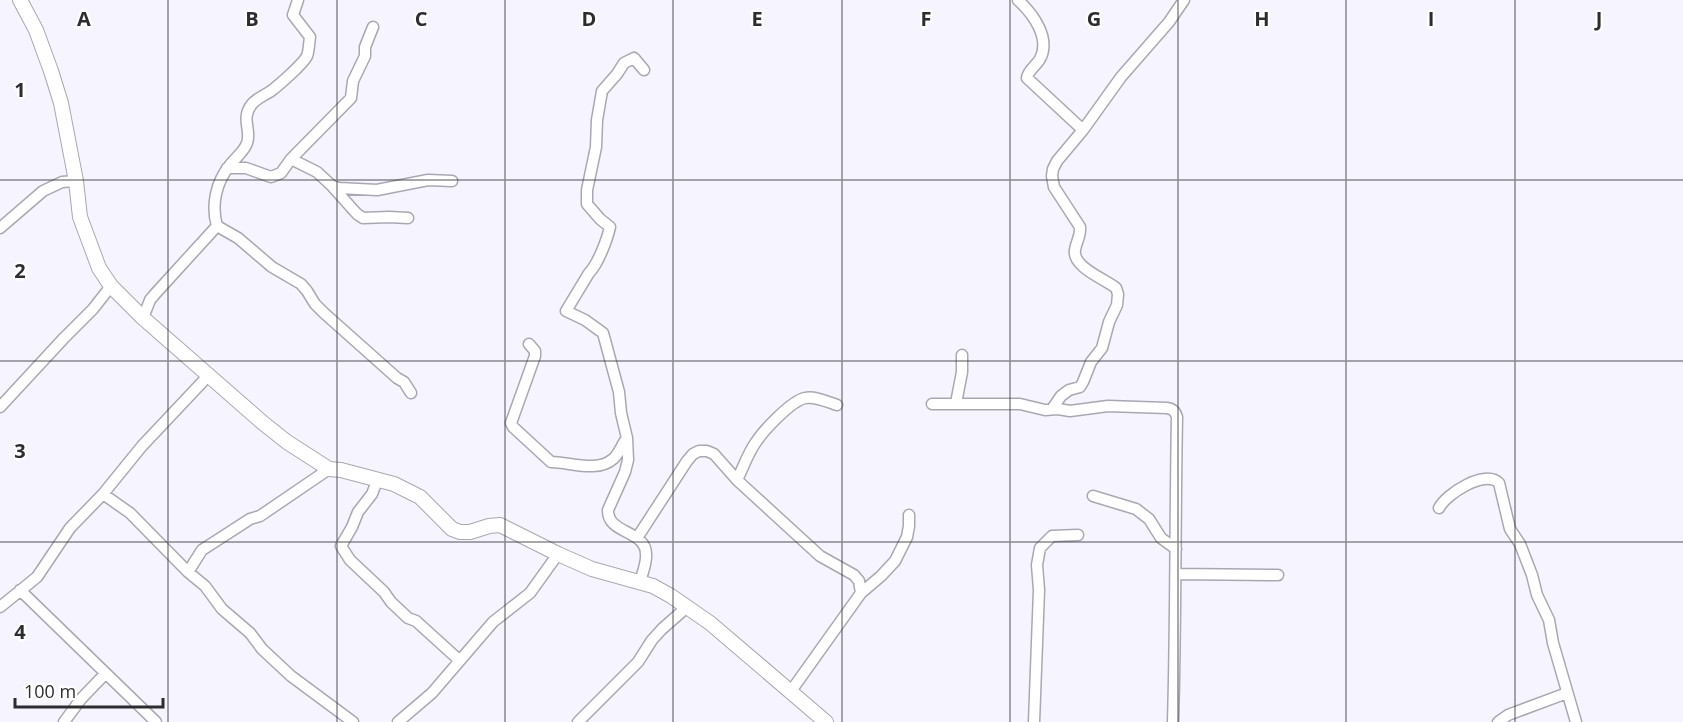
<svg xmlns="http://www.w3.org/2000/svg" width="1683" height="722" font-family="'Open Sans',sans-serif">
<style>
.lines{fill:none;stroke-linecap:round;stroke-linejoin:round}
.minor-casing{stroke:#a9a8b2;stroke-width:13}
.tertiary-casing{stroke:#a9a8b2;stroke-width:16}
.minor{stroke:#fff;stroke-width:10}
.tertiary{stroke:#fff;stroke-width:14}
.grid{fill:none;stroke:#2d2d31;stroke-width:1.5;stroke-opacity:0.55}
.grid-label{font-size:20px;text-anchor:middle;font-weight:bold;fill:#2d2d31;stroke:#fff;stroke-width:4.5;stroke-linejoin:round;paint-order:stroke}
</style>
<rect width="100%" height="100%" fill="#f6f4ff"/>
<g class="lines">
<defs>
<path id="minor" d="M 298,0 L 293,15 L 310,37 C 309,43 309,51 307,56 C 303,64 279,85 271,91 C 265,95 257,98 252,104 C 240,119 252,130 247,143 C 244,152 235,158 230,165 C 216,182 211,205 217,226 L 238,238 L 272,267 L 301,284 L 307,291 L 315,304 L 324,313 L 397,378 L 404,382 L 411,393
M 1018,0 C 1033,14 1051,38 1040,59 C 1036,66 1028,70 1027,78 L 1083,130
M 291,159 L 317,172 L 331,185 L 357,214 L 363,218 L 389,217 L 408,218
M 227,168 L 246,168 L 271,177 L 281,173 L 291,159 L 351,98 L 353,81 L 365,56 L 365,47 L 373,27
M 332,186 L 339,188 L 377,190 L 428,180 L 452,181
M 0,228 L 43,191 L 62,182 L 76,181
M 143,318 L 150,300 L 155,294 L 217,226
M 529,344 L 535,351 L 535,356 L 511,423 L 513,427 L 551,462 C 570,462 597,473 613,459 C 619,454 622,444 627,438
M 956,403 L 962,372 L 962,355
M 932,404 L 1020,404 L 1045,410 L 1058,409 L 1070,411 L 1108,406 L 1167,408 C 1173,409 1175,411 1177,417 C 1175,519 1176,620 1173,722
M 0,407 L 64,338 L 93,309 L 111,286
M 1052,409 L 1061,396 L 1069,390 L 1080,387 L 1083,382 L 1091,362 L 1102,348 L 1109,322 L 1117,305 L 1118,294 L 1116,288 C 1105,279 1072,267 1075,250 C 1076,242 1081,236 1080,227 L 1054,187 L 1052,176 L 1053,169 L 1057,161 L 1083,130 L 1121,77 L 1169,22 L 1184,0
M 737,480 C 743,468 748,453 756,442 C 764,430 791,401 805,398 C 815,396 828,402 837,405
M 377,481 L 372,494 L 358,512 L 352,527 L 341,546 L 350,560 L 384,592 L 391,602 L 408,618 L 416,621 L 459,660
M 103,494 L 130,513 L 188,572 L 205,586 L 222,609 L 250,633 L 262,649 L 291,676 L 353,722
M 1093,496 L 1136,509 L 1149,519 L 1161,538 L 1176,549
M 1439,508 C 1446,494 1485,469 1499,483 L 1510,529 L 1520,544 L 1532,575 L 1537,595 L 1549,620 L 1553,643 L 1576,722
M 637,538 L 687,461 L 693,454 L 699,451 L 707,451 L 714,454 L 737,480 L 820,556 L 854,575 L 859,581 L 861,593
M 188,572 L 202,550 L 250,519 L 260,516 L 329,469
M 1176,574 L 1278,575
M 640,582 C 642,574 647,563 646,554 C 646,530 607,534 608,510 L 625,472 L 628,460 L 627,438 L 621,413 L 619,392 L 603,333 L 585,320 L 566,311 L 589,273 C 598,264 607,240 610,227 L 600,219 L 587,204 L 587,190 L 596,147 L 597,120 L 602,91 L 617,74 L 624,63 L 634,58 L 644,70
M 20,590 L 156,722
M 0,607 L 37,577 L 70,528 L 103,494 L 142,446 L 208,376
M 791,691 L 861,593 L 881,576 L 895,561 L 907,537 L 909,526 L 909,515
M 64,722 L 81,699 L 105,674
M 398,722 L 432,693 L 493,622 L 530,593 L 558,554
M 578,722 L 638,662 L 652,640 L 662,629 L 687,607
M 1034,722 L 1039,590 L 1037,565 L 1040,548 L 1052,536 L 1078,535
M 1498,722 L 1508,715 L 1567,693"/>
<path id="tertiary" d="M 20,0 L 36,30 L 51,71 L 61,103 L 76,181 L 80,217 L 99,268 L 111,286 L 143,318 L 263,423 L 287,442 L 329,469 L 341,470 L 394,484 L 420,497 L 452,529 L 460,532 L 470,532 L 489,526 L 500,525 L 558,554 L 592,569 L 653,586 L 671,596 L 710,623 L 826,722"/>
</defs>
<use href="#minor" class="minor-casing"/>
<use href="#tertiary" class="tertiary-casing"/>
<use href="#minor" class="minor"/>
<use href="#tertiary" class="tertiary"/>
</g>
<path class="grid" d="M 168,0 L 168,722M 337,0 L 337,722M 505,0 L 505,722M 673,0 L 673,722M 842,0 L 842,722M 1010,0 L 1010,722M 1178,0 L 1178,722M 1346,0 L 1346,722M 1515,0 L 1515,722M 0,180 L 1683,180M 0,361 L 1683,361M 0,542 L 1683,542"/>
<g class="grid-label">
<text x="84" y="26">A</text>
<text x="252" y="26">B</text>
<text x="421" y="26">C</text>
<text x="589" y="26">D</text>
<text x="757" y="26">E</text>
<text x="926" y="26">F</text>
<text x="1094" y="26">G</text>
<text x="1262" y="26">H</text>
<text x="1431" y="26">I</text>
<text x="1599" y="26">J</text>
<text x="20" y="97">1</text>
<text x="20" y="278">2</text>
<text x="20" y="458">3</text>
<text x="20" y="639">4</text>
</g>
<path d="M15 698v9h148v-9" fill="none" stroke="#2d2d31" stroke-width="3"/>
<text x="24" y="698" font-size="18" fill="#2d2d31" stroke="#ffffff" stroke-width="4.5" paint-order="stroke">100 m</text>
</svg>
